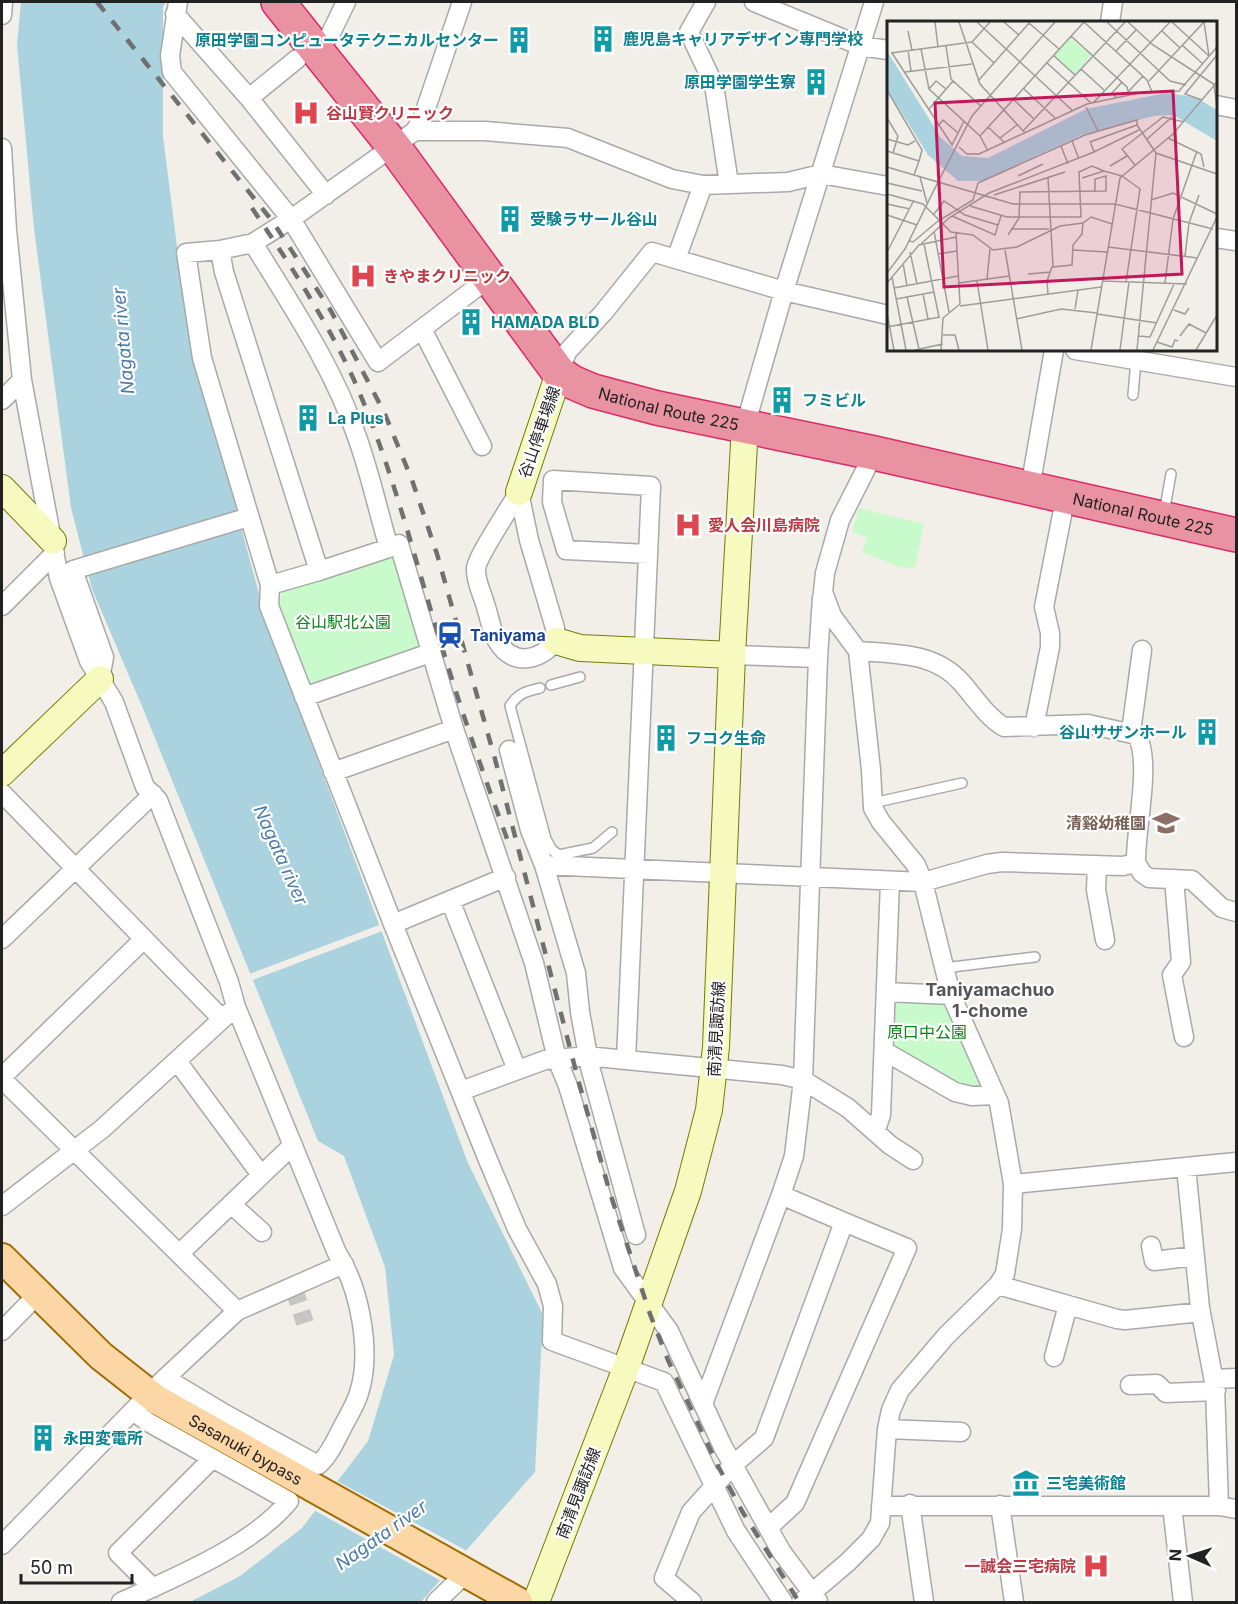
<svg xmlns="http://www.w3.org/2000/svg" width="1238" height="1604" font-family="Inter,'Noto Sans JP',sans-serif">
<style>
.park{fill:#c8facc}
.water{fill:#aad3df}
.pier{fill:#f2efe9}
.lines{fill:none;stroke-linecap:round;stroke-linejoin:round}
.street-tunnel{stroke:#c8c6c1;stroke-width:18;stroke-dasharray:18 9;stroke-linecap:butt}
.lane-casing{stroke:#a9a9a9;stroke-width:12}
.street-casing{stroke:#a9a9a9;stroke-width:21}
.secondary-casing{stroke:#707d05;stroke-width:28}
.primary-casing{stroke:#a06b00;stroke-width:32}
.highway-casing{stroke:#dc2a67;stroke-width:36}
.lane{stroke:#fff;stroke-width:9}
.street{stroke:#fff;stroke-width:18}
.secondary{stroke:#f7fabf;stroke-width:26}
.primary{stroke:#fcd6a4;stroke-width:28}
.highway{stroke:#e892a2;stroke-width:33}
.rail{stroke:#707070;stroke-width:4.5;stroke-dasharray:12 12;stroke-linecap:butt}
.labels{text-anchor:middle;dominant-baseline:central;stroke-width:4.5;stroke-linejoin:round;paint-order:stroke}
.culture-label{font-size:16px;font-weight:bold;fill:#0d838f;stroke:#fff;text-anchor:start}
.health-label{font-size:16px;font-weight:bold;fill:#be3a42;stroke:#fff;text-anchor:start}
.street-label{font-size:16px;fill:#222;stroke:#fff}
.park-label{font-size:16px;fill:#0c8416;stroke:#fff}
.transit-label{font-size:16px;font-weight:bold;fill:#164399;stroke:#fff;text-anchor:start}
.education-label{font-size:16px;font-weight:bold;fill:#785e54;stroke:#fff;text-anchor:end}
.water-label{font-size:18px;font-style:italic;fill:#4a7aab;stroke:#fff}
.neighbourhood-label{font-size:18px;font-weight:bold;fill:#555;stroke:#fff}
.inset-road{fill:none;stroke:#9f9d99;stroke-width:1.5}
.view{fill:#c2185b;fill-opacity:0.15;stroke:#c2185b;stroke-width:3}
.inset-edge{fill:none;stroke:#222;stroke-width:3}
</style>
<rect width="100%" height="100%" fill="#f2efe9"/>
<path class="park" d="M 859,508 L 924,524 L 915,568 L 899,567 L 862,552 L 867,537 L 852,532 Z
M 395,554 L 421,646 L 313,683 L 309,682 L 279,604 L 282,590 Z
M 896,1001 L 944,1002 L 950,1008 L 984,1084 L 979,1090 L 955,1086 L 895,1050 C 890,1037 888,1012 896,1001 Z"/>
<path class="water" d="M 21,2 L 166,2 L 163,7 L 163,136 L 187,326 L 268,627 L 468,1163 L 543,1315 L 535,1472 L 421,1602 L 190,1602 L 240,1576 L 302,1528 L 368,1441 L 394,1355 L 385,1267 L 344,1156 L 318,1141 L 144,711 L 92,589 L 71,508 L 34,229 L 17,45 Z"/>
<path class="pier" d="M 382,924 L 385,930 L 250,981 L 247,975 Z
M 335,1480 L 469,1552 L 443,1582 L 312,1509 Z"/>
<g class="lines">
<path class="street-tunnel" d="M 293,1286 L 305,1323"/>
<defs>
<path id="lane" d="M 1133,395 L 1136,360
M 1164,513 L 1171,474
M 551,685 L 580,677
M 540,688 C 527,691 518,693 510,706 L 546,839 L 552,850 L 559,855 L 593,848 L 612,832
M 873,803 L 962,783
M 944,968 L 1035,957"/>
<path id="street" d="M 178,2 L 170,56 L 172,72 L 291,219 L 378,362 L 489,278
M 706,2 L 689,32 L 714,85 L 729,184
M 754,2 L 861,46 L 888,50
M 175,14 L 249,98 L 326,195
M 2,15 L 3,2
M 1110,22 L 1113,2
M 316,48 L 330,35 L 346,2
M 249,98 L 297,59
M 1216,105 L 1236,109
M 415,131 L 485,131 L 568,138 L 672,179 L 703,185 L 788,182 L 821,174 L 888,186
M 2,148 L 7,230 L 22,380 L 59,578 L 89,661 L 114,702 L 145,787 L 158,800 L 229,982 L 236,1007 L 337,1253 C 360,1288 372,1352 359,1393 C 355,1406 347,1418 341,1430 C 335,1442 328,1457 318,1465 L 225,1414 L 165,1378
M 1216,238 L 1236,241
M 253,243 C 291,305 334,368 357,437 C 370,473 378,511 389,548 L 319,571 L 270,585
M 220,250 L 186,253 L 202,358 L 270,585 L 269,606 L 393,924 L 488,1160 L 517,1229 L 547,1284 L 553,1306 L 552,1341 L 664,1382 L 736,1531 L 783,1602
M 676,259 L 703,185
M 422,329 L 482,446
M 1075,350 L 1236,377
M 559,373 L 567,352 L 603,313 L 652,252 L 784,291 L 888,315
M 2,400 L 22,380
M 745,426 L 784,291 L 874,2
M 1030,488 L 1054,350
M 519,492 L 529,540 L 555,628 L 556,641 C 538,662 512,667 496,639 C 491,629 489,615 485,604 C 482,593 475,580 476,568 C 478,555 511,506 519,492 Z
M 389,548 L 399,544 L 454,729 L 534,963 L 557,1059 L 568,1086 L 623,1268 L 669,1331 L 723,1447 L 781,1551 L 818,1601
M 648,554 L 566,550 L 552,502 L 553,480 L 651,486 L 626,1060 L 782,1075 L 803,1080 L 848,1108 L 890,1145 L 913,1160
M 319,571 L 224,272 L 220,250 L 253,243 L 291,219 L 415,131 L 423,117 L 462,2
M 2,606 L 55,553
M 858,651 C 896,654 935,652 962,683 C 975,698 987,717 1004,727 L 1088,724 L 1137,735 C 1152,764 1135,829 1136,863 L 1142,873 L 1149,878 L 1192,880 L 1222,908 L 1236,912
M 818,658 L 822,597
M 100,679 L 104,657 L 73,570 L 249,517
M 304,697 L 430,653
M 1034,727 L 1050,647 L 1050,633 L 1044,607 L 1063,510 L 1063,495
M 1131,732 L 1142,650
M 509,750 L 530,830 L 544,865 L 576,973 L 580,1012 L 590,1067 L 636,1235
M 333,772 L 454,729
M 2,793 L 222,1019
M 544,865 L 923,882 L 987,864 L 1002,862 L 1123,866 L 1136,863
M 1097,865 L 1096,890 L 1105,940
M 1174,879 L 1181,962 L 1172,975 L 1184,1037
M 450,900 L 517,1070
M 393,924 L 506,877
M 2,939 L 153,794
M 886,992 L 951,995
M 884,1051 L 955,1092 L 972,1096 L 995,1095
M 177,1061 L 261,1175
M 2,1077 L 144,939
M 2,1079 L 237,1311
M 461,1091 L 545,1060 L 587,1056 L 626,1060
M 875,1132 L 881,1115 L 890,882
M 1186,1167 L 1200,1308 L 1215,1387 L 1219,1506
M 1013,1184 L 1236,1162
M 231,1204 L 262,1232
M 2,1206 L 102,1129 L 230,1012
M 1151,1246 L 1154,1261 L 1195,1256
M 179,1254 L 293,1145
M 998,1285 L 1117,1319 L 1125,1320 L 1201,1312
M 2,1331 L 38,1294
M 1054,1357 L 1068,1305
M 1214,1379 L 1236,1378
M 1130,1385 L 1157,1384 L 1166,1393 L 1216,1391
M 703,1404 L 781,1195 L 794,1156 L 803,1080 L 818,658 L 732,655
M 887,1429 L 961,1432
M 910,1504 L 924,1602
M 1000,1505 L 1014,1602
M 881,1506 L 1219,1506 L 1236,1509
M 1172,1506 L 1183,1602
M 768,1528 L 795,1503 L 907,1248 L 844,1222
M 2,1545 L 160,1383 L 237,1311 L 344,1264
M 153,1588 L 118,1553 L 212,1459
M 121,1602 C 174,1578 252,1546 289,1501 L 148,1422 L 133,1411
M 436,1602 L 465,1574
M 692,1602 L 664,1578 L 691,1512 L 733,1465 L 764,1438 L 844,1222 L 781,1195
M 801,1602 L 848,1562 L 871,1539 L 880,1523 L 887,1429 L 891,1410 L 900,1390 L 946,1336 L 998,1285 L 1005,1274 L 1007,1261 L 1012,1229 L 1013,1184 L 999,1103 L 951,995 L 923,882 L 916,865 L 881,822 L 873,808 L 871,770 L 858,651 L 832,616 L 823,592 L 825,573 L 840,520 L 874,453"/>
<path id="secondary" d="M 2,488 L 53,541
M 519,492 L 559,373
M 556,641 L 580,648 L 732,655
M 2,773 L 100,679
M 536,1602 L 626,1368 L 688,1191 L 709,1110 L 716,1047 L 732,655 L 745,426"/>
<g id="primary">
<path id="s1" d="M 2,1258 L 101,1356 L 157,1400 L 518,1602"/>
</g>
<g id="highway">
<path id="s2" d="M 278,2 L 394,147 L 559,373 L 572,382 L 593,391 L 657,408 L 874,453 L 1236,535"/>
</g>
</defs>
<use href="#lane" class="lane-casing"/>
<use href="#street" class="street-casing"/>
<use href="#secondary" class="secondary-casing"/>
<use href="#primary" class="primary-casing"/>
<use href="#highway" class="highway-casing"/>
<use href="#lane" class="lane"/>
<use href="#street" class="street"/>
<use href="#secondary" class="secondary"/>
<use href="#primary" class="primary"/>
<use href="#highway" class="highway"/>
<path class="rail" d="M 97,2 L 273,222 L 331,311 L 384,412 L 412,480 L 437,554 L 495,759 L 579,1083 L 610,1193 L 650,1314 L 668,1360 L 718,1466 L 742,1511 L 799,1602
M 252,208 C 289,263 326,319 354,380 C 392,466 414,557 442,647 C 462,713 485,779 509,844"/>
</g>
<defs>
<symbol id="building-bare" viewBox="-9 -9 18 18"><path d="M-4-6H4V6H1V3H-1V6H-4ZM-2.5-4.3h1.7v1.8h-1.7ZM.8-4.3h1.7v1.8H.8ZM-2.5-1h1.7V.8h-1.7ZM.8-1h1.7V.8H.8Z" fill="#0f9aa8" stroke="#fff" stroke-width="2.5" paint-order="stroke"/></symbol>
<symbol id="hospital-bare" viewBox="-9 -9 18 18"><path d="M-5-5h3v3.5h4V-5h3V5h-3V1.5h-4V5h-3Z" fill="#e0444e" stroke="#fff" stroke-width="2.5" paint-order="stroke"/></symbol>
<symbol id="station-bare" viewBox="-9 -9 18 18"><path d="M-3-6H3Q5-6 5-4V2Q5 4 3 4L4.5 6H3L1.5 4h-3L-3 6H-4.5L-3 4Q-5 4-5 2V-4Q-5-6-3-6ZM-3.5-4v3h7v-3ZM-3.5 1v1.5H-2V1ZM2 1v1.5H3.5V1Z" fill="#1a4fb4" stroke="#fff" stroke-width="2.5" paint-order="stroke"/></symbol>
<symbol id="school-bare" viewBox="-9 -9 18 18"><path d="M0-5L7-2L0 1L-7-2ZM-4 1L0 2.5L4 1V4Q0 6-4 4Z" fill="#8d6e63" stroke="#fff" stroke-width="2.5" paint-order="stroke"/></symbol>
<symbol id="museum-bare" viewBox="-9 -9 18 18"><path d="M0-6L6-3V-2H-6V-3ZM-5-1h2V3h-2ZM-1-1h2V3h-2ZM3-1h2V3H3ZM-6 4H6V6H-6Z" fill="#0f9aa8" stroke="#fff" stroke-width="2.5" paint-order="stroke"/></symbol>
</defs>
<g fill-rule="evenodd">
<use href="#building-bare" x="584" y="20" width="38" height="38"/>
<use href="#building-bare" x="500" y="21" width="38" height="38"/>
<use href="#building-bare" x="797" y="63" width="38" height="38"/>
<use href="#hospital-bare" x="287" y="94" width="38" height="38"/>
<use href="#building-bare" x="491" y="200" width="38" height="38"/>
<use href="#hospital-bare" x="344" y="257" width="38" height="38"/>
<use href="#building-bare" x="452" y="303" width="38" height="38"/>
<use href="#building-bare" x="763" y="381" width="38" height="38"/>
<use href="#building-bare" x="289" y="399" width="38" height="38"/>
<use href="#hospital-bare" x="669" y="506" width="38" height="38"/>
<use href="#station-bare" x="431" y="616" width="38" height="38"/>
<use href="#building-bare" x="1188" y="713" width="38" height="38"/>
<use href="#building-bare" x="647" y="719" width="38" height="38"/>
<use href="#school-bare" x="1147" y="804" width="38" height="38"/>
<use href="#building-bare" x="24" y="1419" width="38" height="38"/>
<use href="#museum-bare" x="1007" y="1464" width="38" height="38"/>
<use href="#hospital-bare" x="1077" y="1547" width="38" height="38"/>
</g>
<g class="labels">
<g class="culture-label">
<text x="623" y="39">鹿児島キャリアデザイン専門学校</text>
<text x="499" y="40" text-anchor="end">原田学園コンピュータテクニカルセンター</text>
<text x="796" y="82" text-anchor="end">原田学園学生寮</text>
<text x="530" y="219">受験ラサール谷山</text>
<text x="491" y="322">HAMADA BLD</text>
<text x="802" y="400">フミビル</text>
<text x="328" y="418">La Plus</text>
<text x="1187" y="732" text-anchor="end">谷山サザンホール</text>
<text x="686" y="738">フコク生命</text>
<text x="63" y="1438">永田変電所</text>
<text x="1046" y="1483">三宅美術館</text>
</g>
<g class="health-label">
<text x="326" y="113">谷山賢クリニック</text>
<text x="383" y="276">きやまクリニック</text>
<text x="708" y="525">愛人会川島病院</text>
<text x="1076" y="1566" text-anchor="end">一誠会三宅病院</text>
</g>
<g class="street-label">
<text stroke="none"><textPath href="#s2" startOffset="582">National Route 225</textPath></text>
<text transform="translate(539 432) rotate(-71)">谷山停車場線</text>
<text stroke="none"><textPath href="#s2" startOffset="1068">National Route 225</textPath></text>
<text transform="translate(716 1029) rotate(-87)">南清見諏訪線</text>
<text stroke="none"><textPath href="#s1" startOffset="312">Sasanuki bypass</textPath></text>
<text transform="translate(578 1493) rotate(-69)">南清見諏訪線</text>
</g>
<g class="park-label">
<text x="343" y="622">谷山駅北公園</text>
<text x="927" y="1032">原口中公園</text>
</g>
<g class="transit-label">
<text x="470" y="635">Taniyama</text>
</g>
<g class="education-label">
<text x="1146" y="823">清谿幼稚園</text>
</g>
<g class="water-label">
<text transform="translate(123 341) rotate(-95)">Nagata river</text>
<text transform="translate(281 855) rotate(66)">Nagata river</text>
<text transform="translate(381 1535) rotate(-35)">Nagata river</text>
</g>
<g class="neighbourhood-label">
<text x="990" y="989">Taniyamachuo<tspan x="990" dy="21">1-chome</tspan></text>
</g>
</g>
<g transform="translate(887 21)">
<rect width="330" height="330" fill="#f2efe9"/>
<path d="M 183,17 L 204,34 L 188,53 L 167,34 Z" fill="#c8facc"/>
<path d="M 0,30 L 54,117 L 75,135 L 101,137 L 199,88 L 279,72 L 308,76 L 330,89 L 330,120 L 286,94 L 267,95 L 195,114 L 95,160 L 71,160 L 41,134 L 0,68 Z" fill="#aad3df"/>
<path class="inset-road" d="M 48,1 L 51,26M 72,1 L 93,63 L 138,112M 90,1 L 186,90M 117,1 L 132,14M 197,1 L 260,59 L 265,71M 220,1 L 283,60 L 299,64M 241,1 L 266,24 L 328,64M 285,1 L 322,35M 317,1 L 322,35M 142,2 L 172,28M 21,10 L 25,29M 275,10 L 293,27M 184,15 L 240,66 L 242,74M 85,21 L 107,42M 295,24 L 316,43M 59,25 L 64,58 L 94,85M 34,28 L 42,68 L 93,115 L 101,130M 21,29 L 24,50M 229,30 L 249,9M 4,32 L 85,21 L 103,1M 5,32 L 65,124 L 77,100M 166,34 L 188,54M 159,41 L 204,82M 194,48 L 217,69M 18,51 L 85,43M 91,60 L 143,1M 262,60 L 317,1M 327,64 L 330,86M 136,67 L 169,98M 42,68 L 49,60 L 59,68M 0,69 L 35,129 L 32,140M 241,71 L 256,55M 229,76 L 225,72 L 235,61M 126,78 L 147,98M 315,79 L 298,73 L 330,34M 206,82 L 283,1M 199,86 L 211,110M 42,88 L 66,60M 0,97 L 11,115 L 6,132M 51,105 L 56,99 L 71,112M 101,106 L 118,122M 136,110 L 238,1M 93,115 L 197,1M 113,117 L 130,104M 281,117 L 314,133 L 317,146M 0,118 L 21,124 L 28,120M 259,119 L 285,96M 185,120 L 192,138M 203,120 L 207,131 L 252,109M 203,121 L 250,104 L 269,132 L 330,153M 174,125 L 181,143M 72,126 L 80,133 L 92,133 L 200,83 L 252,72 L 292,70 L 330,26M 0,130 L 32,140 L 27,154M 248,144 L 235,128 L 276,96 L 297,101M 223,145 L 240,135M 0,146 L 51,161 L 85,95 L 168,1M 217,150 L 235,155M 131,155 L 156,143M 235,155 L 253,168 L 239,261M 33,156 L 40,182M 161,157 L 166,245M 195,157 L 217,150M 0,162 L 35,170M 0,173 L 36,183 L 64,211 L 86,214 L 106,229 L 130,226 L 173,205 L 196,202 L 204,196 L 225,203M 107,174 L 178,151M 264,179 L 286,172 L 330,193M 0,183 L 23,188M 83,185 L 120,196 L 194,196 L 192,151 L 205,145 L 217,150M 47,193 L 57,180 L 78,194 L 111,204 L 114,195M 0,194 L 30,204M 65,195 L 108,214 L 111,204M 124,208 L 162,208M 47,210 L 62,291M 121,214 L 132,197 L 133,171 L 219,170 L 219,155 L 208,158 L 208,170M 22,220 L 26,221 L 51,200 L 86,179 L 91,162 L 198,114 L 250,99 L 250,104M 34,223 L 62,197 L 102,172 L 207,131M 37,223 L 52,296M 221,226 L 311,237M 118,229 L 135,329M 186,229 L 220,231M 0,231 L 27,179M 23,231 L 30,263M 51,233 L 70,230M 298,235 L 302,202 L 312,174M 16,242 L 20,265M 0,252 L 18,228 L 51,161 L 126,183 L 228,183 L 326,208M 141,253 L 164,251M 5,256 L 19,329M 100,258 L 103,228M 90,260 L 101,329M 216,260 L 300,263M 0,262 L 32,224 L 69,216M 72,262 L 122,255M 278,262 L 286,198 L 310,130M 7,267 L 71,255M 36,273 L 41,298M 161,273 L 160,260 L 165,246 L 185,244 L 186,224 L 195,213 L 196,202M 20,276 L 32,328M 9,278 L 47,271M 73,285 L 214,266M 188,288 L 191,269M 287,289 L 298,293 L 302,287M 0,292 L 7,329M 210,293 L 270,302M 129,298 L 174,288 L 210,292M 0,306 L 53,296M 56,314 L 68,314 L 72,329M 252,315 L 263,316 L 287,263M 293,315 L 302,303 L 319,312M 270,321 L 285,326 L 288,319 L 291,320M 28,329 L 56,323M 54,329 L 56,297 L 73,283 L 69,212M 204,329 L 233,157 L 286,113 L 330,61M 233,329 L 242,261M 250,329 L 269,132M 266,329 L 330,196M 309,329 L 330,294"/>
<path class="view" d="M 286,70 L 295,253 L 57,266 L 48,82 Z"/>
<rect width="330" height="330" class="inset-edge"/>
</g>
<rect width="1238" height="1604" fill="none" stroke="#222222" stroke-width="6"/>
<g transform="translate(1190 1556) rotate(273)" stroke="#ffffff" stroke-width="4.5" paint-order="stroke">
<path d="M0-4.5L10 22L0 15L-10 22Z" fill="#222222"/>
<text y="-9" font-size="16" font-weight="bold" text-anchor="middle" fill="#222222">N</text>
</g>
<path d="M21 1574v9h111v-9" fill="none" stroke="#222222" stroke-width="3"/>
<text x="30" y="1574" font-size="18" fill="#222222" stroke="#ffffff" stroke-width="4.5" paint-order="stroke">50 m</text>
</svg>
